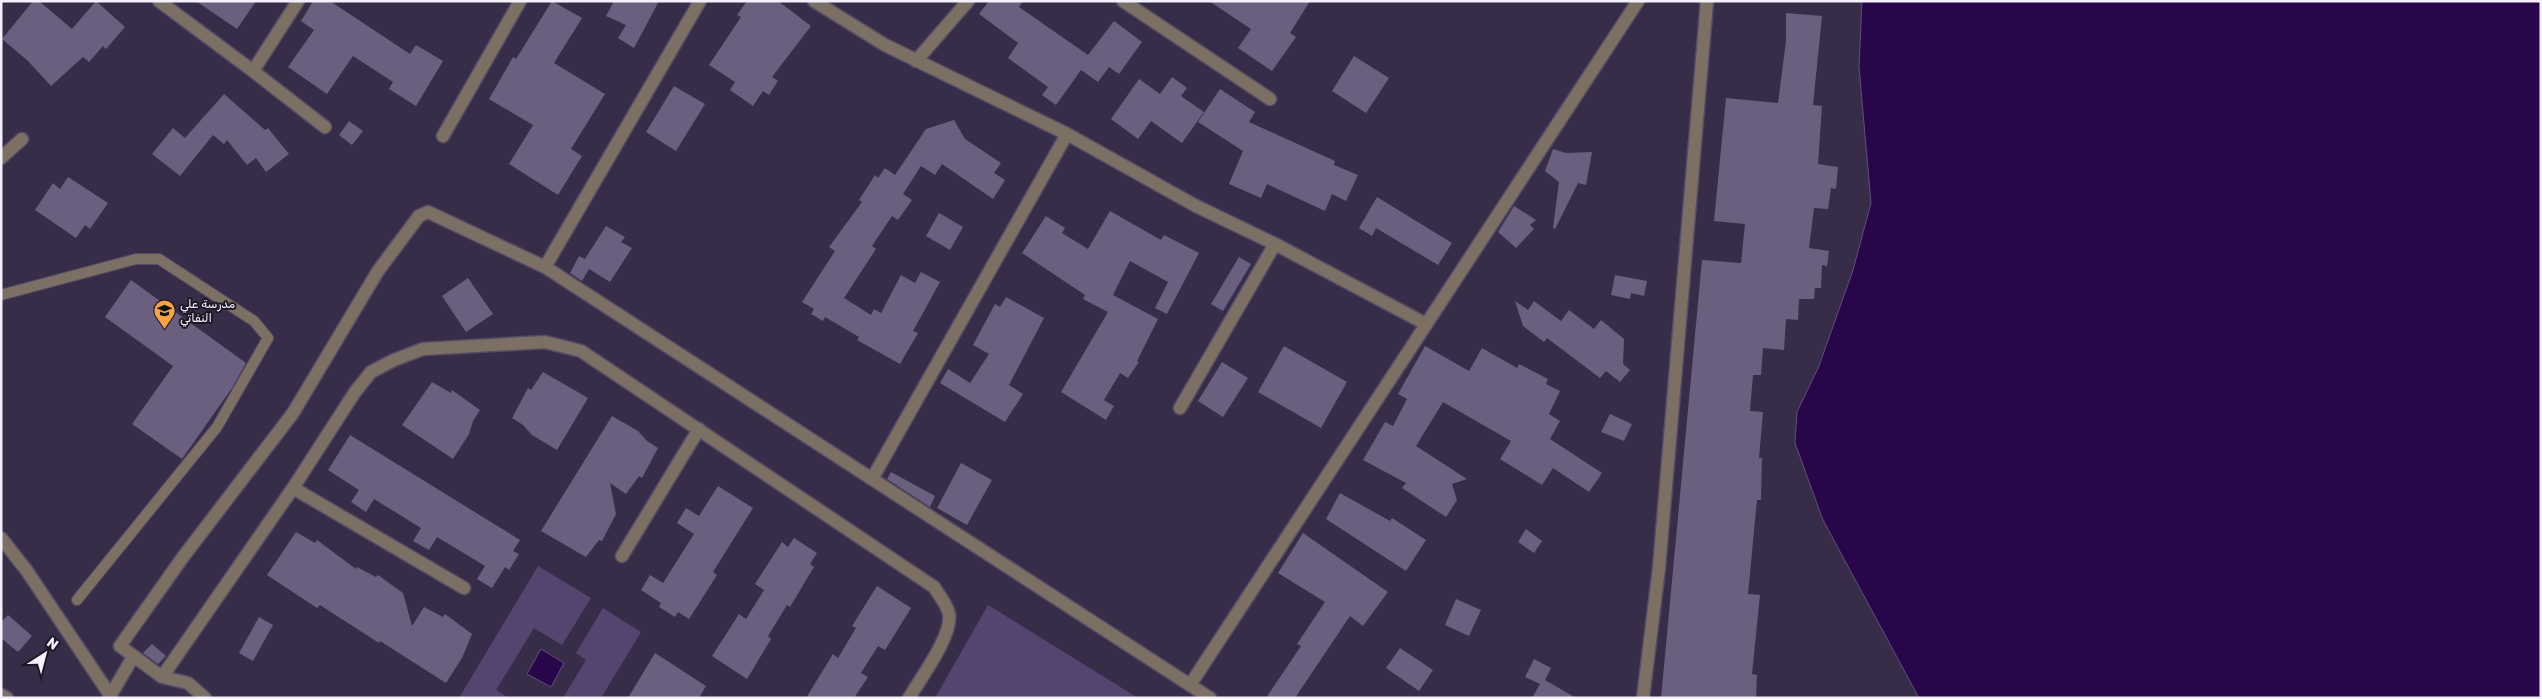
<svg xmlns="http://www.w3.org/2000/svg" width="2542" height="699" font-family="Rubik,'Noto Sans Arabic',sans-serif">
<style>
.green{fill:#544570}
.water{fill:#28064a;stroke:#654c80}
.building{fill:#6a5f7e}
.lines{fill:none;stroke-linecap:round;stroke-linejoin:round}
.lane-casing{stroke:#554c66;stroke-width:12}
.street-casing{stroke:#554c66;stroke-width:15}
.lane{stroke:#7c7065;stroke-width:10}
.street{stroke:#7c7065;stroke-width:12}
.labels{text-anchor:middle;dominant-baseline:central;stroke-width:4;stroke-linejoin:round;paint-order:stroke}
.poi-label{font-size:12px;fill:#f4f0fe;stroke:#1d1825;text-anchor:start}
</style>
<rect width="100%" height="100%" fill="#372d49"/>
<path class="green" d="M 538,566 L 591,598 L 562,645 L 534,628 L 496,690 L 509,698 L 459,698 Z
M 988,605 L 1138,698 L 935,698 Z
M 603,608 L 641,632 L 601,698 L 563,698 L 586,660 L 576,653 Z"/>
<path class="water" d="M 1862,1 L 2541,1 L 2541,698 L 1919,698 L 1823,520 L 1795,443 L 1797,412 L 1819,366 L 1853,270 L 1871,203 L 1859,67 Z
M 541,649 L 564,663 L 551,687 L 527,674 Z"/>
<path class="building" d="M 33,1 L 39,1 L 72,29 L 96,1 L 125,27 L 106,49 L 103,46 L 89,62 L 83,57 L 51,86 L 28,61 L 2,39 Z
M 196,1 L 256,1 L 237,29 Z
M 313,1 L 330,1 L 410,54 L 416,45 L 443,61 L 416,106 L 389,89 L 393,82 L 353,56 L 327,94 L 288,67 L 314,30 L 301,21 Z
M 552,1 L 582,18 L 554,63 L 605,94 L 571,149 L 582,156 L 558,195 L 509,164 L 533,125 L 489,99 L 513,57 L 516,59 Z
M 614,1 L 659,1 L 634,48 L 618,38 L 626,25 L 606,16 Z
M 747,1 L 778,1 L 811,26 L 772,77 L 778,81 L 769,95 L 763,91 L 753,106 L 730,90 L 735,82 L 709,65 L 741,17 L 737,15 Z
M 989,1 L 1023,1 L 1019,7 L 1088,55 L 1114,21 L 1142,42 L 1119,74 L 1109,67 L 1098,82 L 1081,70 L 1056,105 L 1042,95 L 1048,87 L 1008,58 L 1018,43 L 979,14 Z
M 1209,1 L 1310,1 L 1290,33 L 1296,37 L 1272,71 L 1238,48 L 1251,29 Z
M 1786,13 L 1822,16 L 1813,105 L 1822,106 L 1818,164 L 1838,167 L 1836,189 L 1831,188 L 1828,209 L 1814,208 L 1809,248 L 1829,251 L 1827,266 L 1822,265 L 1821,288 L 1815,288 L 1814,299 L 1799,299 L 1798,320 L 1786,319 L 1784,350 L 1763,348 L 1761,375 L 1753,375 L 1750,411 L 1763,412 L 1759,458 L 1762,458 L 1761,500 L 1757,500 L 1748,594 L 1760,595 L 1752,674 L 1757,675 L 1756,698 L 1661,698 L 1702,260 L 1741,263 L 1745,224 L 1714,221 L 1726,98 L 1778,103 L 1786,41 Z
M 1354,56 L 1389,78 L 1366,113 L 1332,91 Z
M 1172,77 L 1187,88 L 1181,96 L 1204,112 L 1182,143 L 1151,121 L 1138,139 L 1111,119 L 1139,79 L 1160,94 Z
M 674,86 L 705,104 L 676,151 L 646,132 Z
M 1220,89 L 1255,112 L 1249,122 L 1335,161 L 1334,165 L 1358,175 L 1346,201 L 1332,194 L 1325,211 L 1267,184 L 1261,198 L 1229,184 L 1243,151 L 1198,122 Z
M 224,94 L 265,130 L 268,128 L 289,154 L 266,172 L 256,158 L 247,165 L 227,140 L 224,144 L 213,135 L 180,176 L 152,154 L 173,128 L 185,138 Z
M 954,120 L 965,139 L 1001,163 L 994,173 L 1005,180 L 993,199 L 942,164 L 935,175 L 921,166 L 903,194 L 912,200 L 898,220 L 892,216 L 872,246 L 876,249 L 844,298 L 871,315 L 874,309 L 881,313 L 901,275 L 915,283 L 921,272 L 940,282 L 913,331 L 918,333 L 900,364 L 857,340 L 859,337 L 825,317 L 823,321 L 811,314 L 814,309 L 802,302 L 835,251 L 829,247 L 862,202 L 859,200 L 875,175 L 878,178 L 885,168 L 895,175 L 926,129 Z
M 349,121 L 363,131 L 352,145 L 339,135 Z
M 1553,149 L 1566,153 L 1592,152 L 1586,185 L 1578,183 L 1555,229 L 1553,228 L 1559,182 L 1545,171 Z
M 68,177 L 108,203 L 90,229 L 85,225 L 76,238 L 35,210 L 53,183 L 60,189 Z
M 1377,197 L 1452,243 L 1438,265 L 1376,228 L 1372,236 L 1359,228 Z
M 1514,206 L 1536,220 L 1530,225 L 1534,229 L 1516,248 L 1498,232 Z
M 1110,211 L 1161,240 L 1164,235 L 1199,253 L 1167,314 L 1155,308 L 1168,282 L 1130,261 L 1113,295 L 1158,319 L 1137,361 L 1139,362 L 1128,378 L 1120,373 L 1104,400 L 1114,406 L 1106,420 L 1061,392 L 1108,312 L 1083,299 L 1085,295 L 1022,253 L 1046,216 L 1065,228 L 1062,233 L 1088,249 Z
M 939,213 L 963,227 L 950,250 L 926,236 Z
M 606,226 L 625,237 L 621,242 L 632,248 L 610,282 L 589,269 L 582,281 L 570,273 L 579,256 L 585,259 Z
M 1239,257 L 1251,264 L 1223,311 L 1211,304 Z
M 1615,275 L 1647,281 L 1644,296 L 1631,293 L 1630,299 L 1611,295 Z
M 468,278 L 493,314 L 466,332 L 442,296 Z
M 131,280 L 246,363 L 232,388 L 182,459 L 132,424 L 173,366 L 105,317 Z
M 1006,297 L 1044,318 L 1009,385 L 1023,394 L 1005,422 L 940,383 L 948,369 L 970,383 L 989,354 L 973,345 L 995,304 L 1000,307 Z
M 1515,301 L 1528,310 L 1534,301 L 1561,321 L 1569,310 L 1594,329 L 1601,320 L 1624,339 L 1623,364 L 1630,370 L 1620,382 L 1606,371 L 1600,378 L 1547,338 L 1544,342 L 1523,326 Z
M 1284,346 L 1347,382 L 1321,428 L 1258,392 Z
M 1425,346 L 1469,371 L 1482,348 L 1517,368 L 1519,364 L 1548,379 L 1546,384 L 1560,391 L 1549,414 L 1560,421 L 1550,439 L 1602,473 L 1589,492 L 1553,468 L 1542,485 L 1500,459 L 1511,441 L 1443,402 L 1416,446 L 1467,479 L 1452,484 L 1457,500 L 1446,517 L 1402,488 L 1406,483 L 1363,460 L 1385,422 L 1393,426 L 1407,399 L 1398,394 Z
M 1222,362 L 1248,378 L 1223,417 L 1198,401 Z
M 543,372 L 588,398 L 557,450 L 532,435 L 523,425 L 512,418 L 528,388 L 531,390 Z
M 432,382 L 451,393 L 452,390 L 480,410 L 473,421 L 469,434 L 453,459 L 402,425 Z
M 1610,414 L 1632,424 L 1624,441 L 1601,432 Z
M 612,416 L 638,431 L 647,441 L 658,448 L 642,478 L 639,476 L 626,494 L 610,483 L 616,514 L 602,541 L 599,540 L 586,557 L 541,531 Z
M 350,435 L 520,540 L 513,551 L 519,554 L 509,570 L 505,567 L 492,588 L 477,579 L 485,566 L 437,537 L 429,550 L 413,541 L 421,528 L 374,499 L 366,512 L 351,502 L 359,490 L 328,470 Z
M 961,463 L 992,480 L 967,525 L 937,508 Z
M 891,472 L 935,496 L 930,507 L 887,479 Z
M 718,486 L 753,508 L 713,572 L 717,575 L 689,619 L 678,612 L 675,617 L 659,607 L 661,603 L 641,590 L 650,575 L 663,583 L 694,534 L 677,523 L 686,508 L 699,516 Z
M 1340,493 L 1390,521 L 1392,518 L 1426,540 L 1406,571 L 1326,519 Z
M 1526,529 L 1542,541 L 1534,553 L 1518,542 Z
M 296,532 L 315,543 L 317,540 L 356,569 L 357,567 L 376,577 L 378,575 L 403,593 L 412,626 L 424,607 L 443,617 L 445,614 L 472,634 L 462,658 L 446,683 L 380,641 L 379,643 L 320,605 L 317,608 L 267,575 Z
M 1303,533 L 1388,592 L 1363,626 L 1350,616 L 1295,698 L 1266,698 L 1301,646 L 1297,644 L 1325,602 L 1278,573 Z
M 794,538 L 817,553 L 810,564 L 814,567 L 790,607 L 787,605 L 768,636 L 771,639 L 747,679 L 712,656 L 739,614 L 746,619 L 764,590 L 755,584 L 782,542 L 788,547 Z
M 877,586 L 911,608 L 885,650 L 878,646 L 861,673 L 868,677 L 854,698 L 806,698 L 833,654 L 838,658 L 856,628 L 852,626 Z
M 1456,599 L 1481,610 L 1469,636 L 1445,625 Z
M 8,615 L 32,636 L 18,652 L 1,638 L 1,622 Z
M 259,617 L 273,625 L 253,661 L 239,653 Z
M 152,644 L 166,656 L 158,664 L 143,653 Z
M 1400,648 L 1433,670 L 1419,691 L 1386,668 Z
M 655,653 L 706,686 L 699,698 L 628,698 Z
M 1534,659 L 1551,668 L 1545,680 L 1576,698 L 1532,698 L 1540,684 L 1525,677 Z"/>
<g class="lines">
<defs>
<path id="lane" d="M 1,295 L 136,259 L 159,259 L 254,321 L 268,338 L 217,427 L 77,600"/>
<path id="street" d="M 159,1 L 253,71 L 325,127
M 814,1 L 885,45 L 1067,134 L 1196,206 L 1275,244 L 1426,324
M 1123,1 L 1270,99
M 916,61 L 968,1
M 253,71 L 298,1
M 443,136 L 520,1
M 1,158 L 22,139
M 545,267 L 700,1
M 1180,408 L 1275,244
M 872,479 L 1067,134
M 293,488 L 464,588
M 1,538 L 27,571 L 112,698
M 622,556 L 699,429
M 162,677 L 293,488 L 355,392 L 371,372 L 394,360 L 423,349 L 545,342 L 581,351 L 934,587 C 939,595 947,604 949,614 C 953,635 920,679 909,698
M 1190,685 L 1638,1
M 1,695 L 7,698
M 109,698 L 133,657
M 205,698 L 188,683 L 162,677 L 120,646 L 183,557 L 293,413 L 378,271 L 419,216 L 428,212 L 545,267 L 1210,698
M 1643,698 L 1659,568 L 1707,1"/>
</defs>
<use href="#lane" class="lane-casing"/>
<use href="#street" class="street-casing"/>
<use href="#lane" class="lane"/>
<use href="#street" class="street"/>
</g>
<defs>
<symbol id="school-pin" viewBox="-11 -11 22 30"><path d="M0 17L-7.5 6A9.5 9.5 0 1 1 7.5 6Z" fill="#f5a346" stroke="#1d1825"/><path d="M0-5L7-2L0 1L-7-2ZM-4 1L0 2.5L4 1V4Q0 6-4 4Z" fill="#111"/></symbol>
</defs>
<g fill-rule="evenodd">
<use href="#school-pin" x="152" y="298" width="25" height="34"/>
</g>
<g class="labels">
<g class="poi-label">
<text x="180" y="304">مدرسة علي<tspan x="180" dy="14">النفاتي</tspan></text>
</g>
</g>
<rect width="2542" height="699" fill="none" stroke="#f4f0fe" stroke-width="5"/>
<g transform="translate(45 654) rotate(36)" stroke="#1d1825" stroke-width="4" paint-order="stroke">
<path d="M0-4L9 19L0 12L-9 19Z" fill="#f4f0fe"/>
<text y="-8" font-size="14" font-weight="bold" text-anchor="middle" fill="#f4f0fe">N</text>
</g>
</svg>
